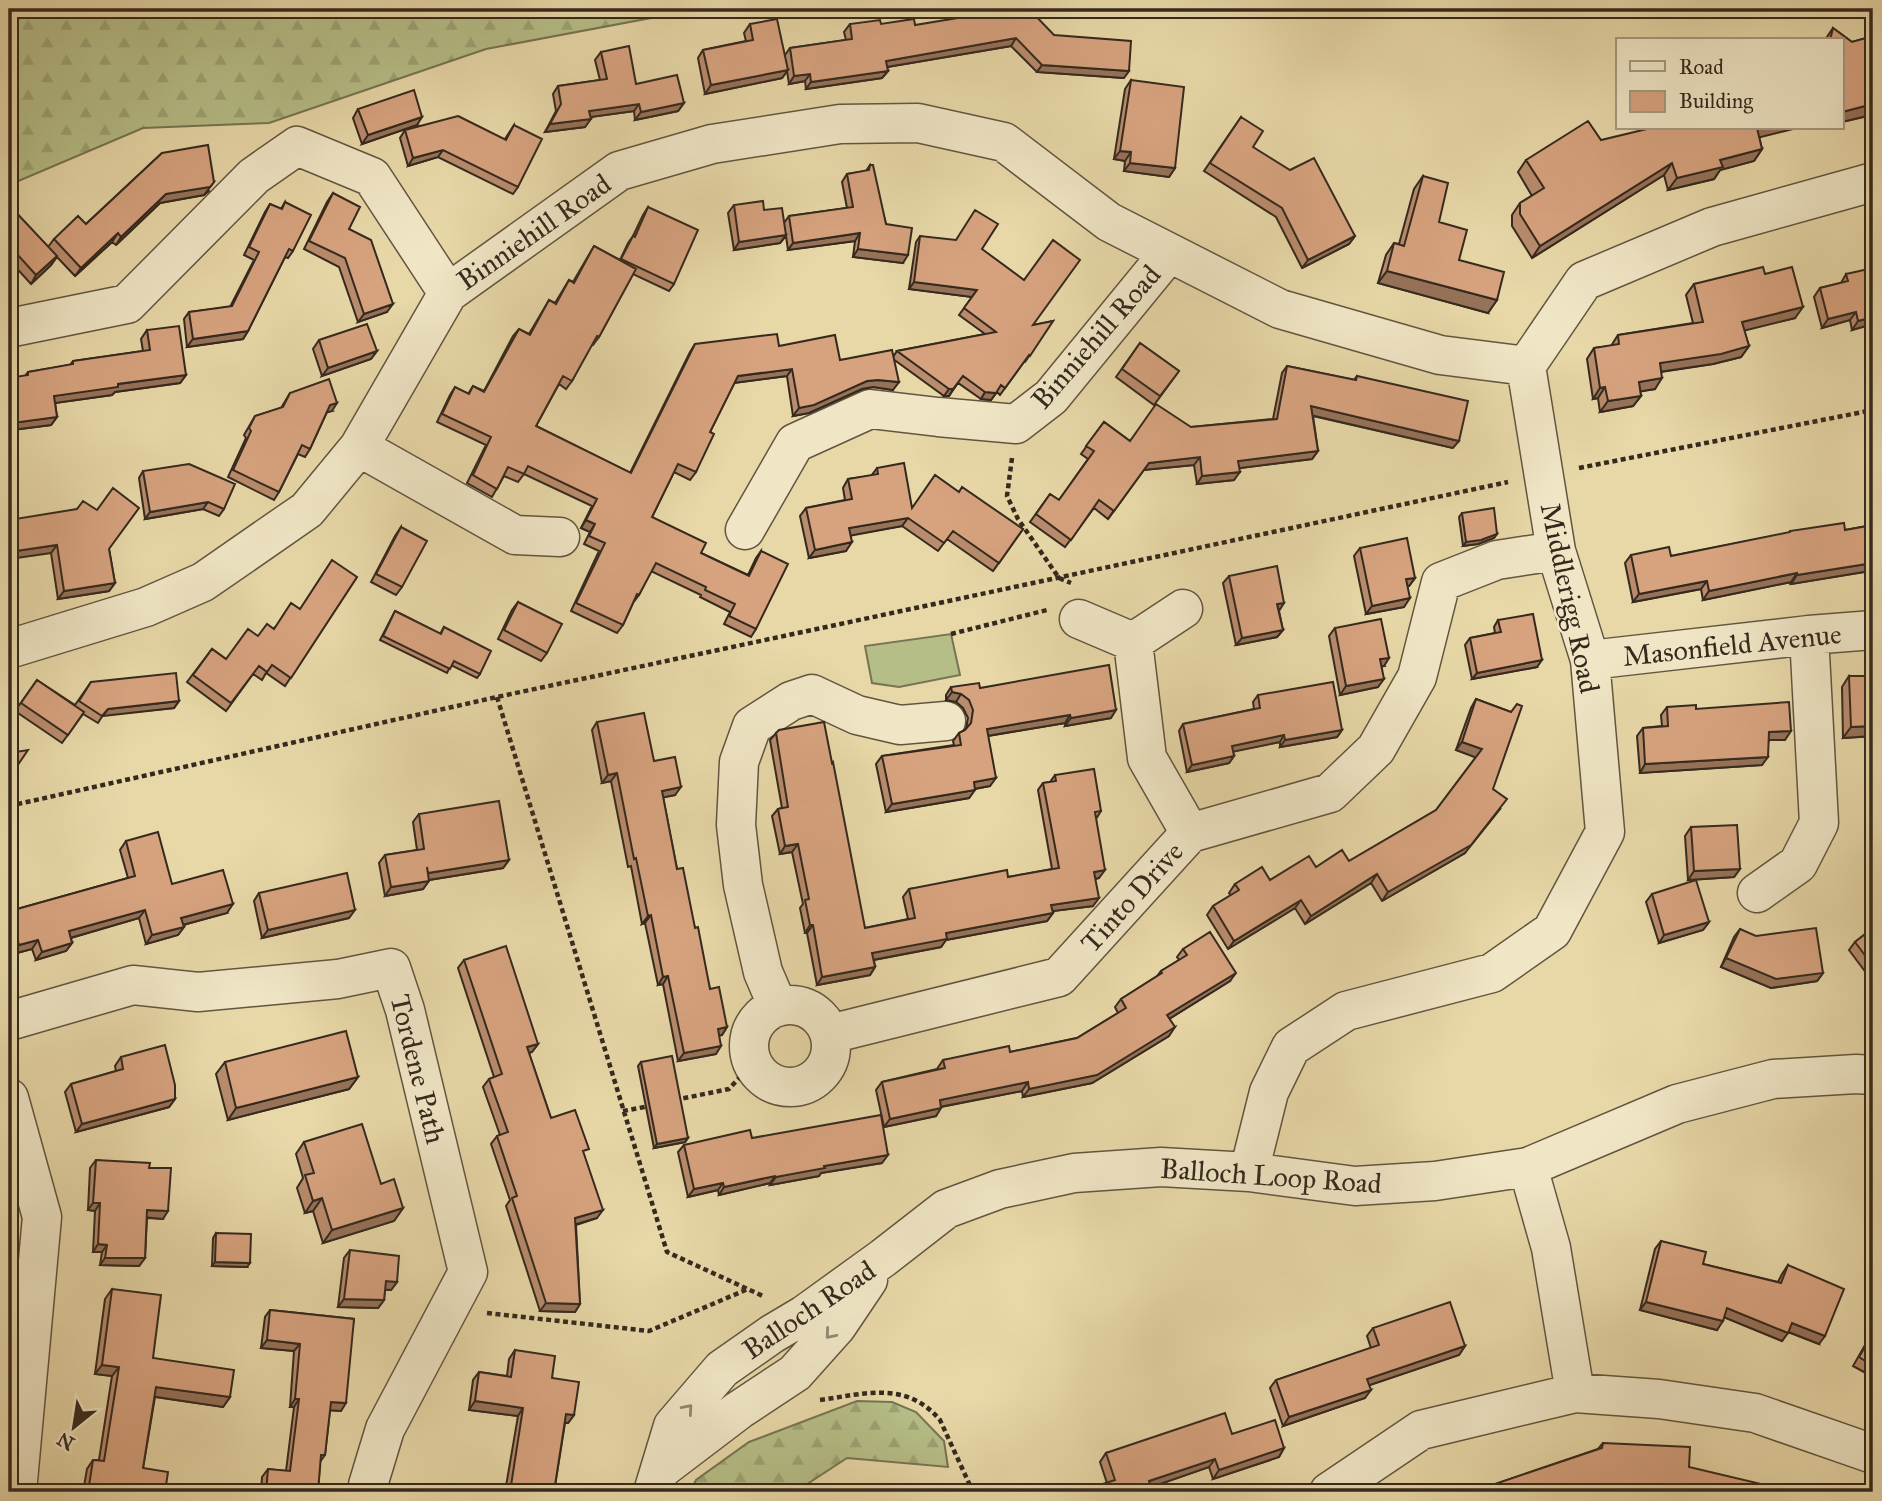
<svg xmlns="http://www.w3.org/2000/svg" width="1882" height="1501" font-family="'IM FELL Great Primer',serif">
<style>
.forest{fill:url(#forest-firs);stroke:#767452;stroke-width:2}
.green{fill:#b6be87;stroke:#767452;stroke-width:2}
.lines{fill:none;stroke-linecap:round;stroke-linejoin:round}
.minor-casing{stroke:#625540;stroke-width:41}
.path{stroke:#35291e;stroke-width:4.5;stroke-dasharray:5 3.5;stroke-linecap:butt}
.minor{stroke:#f0e6c6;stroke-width:38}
.wall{fill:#b98c6d;stroke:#35291e;stroke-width:2}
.shaded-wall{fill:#967259;stroke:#35291e;stroke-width:2}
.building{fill:#d7a37f;stroke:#35291e;stroke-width:2}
.oneway{stroke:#928872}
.labels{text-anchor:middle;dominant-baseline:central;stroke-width:5;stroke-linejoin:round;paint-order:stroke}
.street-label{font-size:28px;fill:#35291e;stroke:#f0e6c6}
</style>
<defs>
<pattern id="forest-firs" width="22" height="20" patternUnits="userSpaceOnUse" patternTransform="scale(1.75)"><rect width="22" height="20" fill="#b6be87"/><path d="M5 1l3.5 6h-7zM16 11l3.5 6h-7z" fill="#9da374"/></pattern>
</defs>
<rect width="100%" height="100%" fill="#e8d8a8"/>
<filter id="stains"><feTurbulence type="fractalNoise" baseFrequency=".00286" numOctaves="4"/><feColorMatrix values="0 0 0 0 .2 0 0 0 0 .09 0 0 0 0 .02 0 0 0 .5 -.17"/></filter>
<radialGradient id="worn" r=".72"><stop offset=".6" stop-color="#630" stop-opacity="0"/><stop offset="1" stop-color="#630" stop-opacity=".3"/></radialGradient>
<path class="forest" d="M 9,9 L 699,9 L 486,49 L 269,123 L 143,128 L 9,185 Z
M 857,1401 L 892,1402 L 916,1412 L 944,1441 L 948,1467 L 847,1458 L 795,1492 L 690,1492 L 696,1480 L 749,1442 Z"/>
<path class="green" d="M 951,634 L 960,675 L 899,687 L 872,683 L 865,646 Z"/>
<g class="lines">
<defs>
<path id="minor" d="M 9,328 L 127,304 L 254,176 L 297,146 L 372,177 L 448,293
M 359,447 L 515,535 L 560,537
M 745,530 L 795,443 L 870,409 L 938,417 L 1016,424 L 1051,397 L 1169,253
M 1079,619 L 1133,642 L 1183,609
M 1133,642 L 1147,758 L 1190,833
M 9,649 L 146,607 L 203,582 L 307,510 L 359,447 L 448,293 L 619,171 L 712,144 L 840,124 L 918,123 L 1004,142 L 1109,222 L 1280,309 L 1440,355 L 1526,366
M 1590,660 L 1809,635 L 1873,630
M 1757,893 L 1798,864 L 1819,823 L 1809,635
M749 1046a41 41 0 1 1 82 0a41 41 0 1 1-82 0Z
M 778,1007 L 763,972 L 743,885 L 736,825 L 739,762 L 752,726 L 791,701 L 812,694 L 857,715 L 900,725 L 946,721
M 9,1021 L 133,985 L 198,992 L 338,979 L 391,968 L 405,1010 L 468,1272 L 385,1429 L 368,1485 L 370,1492
M 830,1034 L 1059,977 L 1190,833 L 1330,793 L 1376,749 L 1417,677 L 1441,582 L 1497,560 L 1556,551
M 9,1098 L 42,1217 L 17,1492
M 1528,1167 L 1551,1248 L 1575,1393
M 1249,1172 L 1269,1092 L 1291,1047 L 1346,1011 L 1492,973 L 1552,931 L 1605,832 L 1590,660 L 1556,551 L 1526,366 L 1584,281 L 1712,227 L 1873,182
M 660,1470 L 739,1410 L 795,1373 L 837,1326 L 868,1280
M 653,1492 L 673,1426 L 722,1369 L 772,1334 L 804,1315 L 883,1258 L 946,1209 L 1000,1189 L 1074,1173 L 1161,1167 L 1249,1172 L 1355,1186 L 1435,1181 L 1528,1167 L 1677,1104 L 1773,1079 L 1856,1074 L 1873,1075
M 1329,1492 L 1421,1430 L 1575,1393 L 1659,1399 L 1755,1413 L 1873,1454"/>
</defs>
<use href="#minor" class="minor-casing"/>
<path class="path" d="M 1012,458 L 1007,496 L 1018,519 L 1059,578 L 1071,583
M 1579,468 L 1873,410
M 951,634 L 1047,610
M 497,697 L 667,1252 L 765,1297
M 9,806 L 497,697 L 1508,482
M 675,1100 L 729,1089 L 752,1064
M 623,1111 L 650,1106
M 487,1313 L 649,1331 L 748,1289
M 820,1400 C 864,1394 906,1380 940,1420 L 973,1492"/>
<use href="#minor" class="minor"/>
</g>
<path class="wall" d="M 750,24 L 785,55 L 790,48 L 846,40 L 844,32 L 850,24 L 881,24 L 915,25 L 1054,35 L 1124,78 L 1037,72 L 1011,46 L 887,67 L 888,71 L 882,78 L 806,89 L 805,81 L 789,84 L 787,71 L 782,78 L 705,94 L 698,58 L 703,50 L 746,41 L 744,33 Z
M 1833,28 L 1852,42 L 1873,36 L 1873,107 L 1867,116 L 1842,122 L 1842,40 L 1825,40 Z
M 601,52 L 636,84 L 684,103 L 678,111 L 635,120 L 634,111 L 590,117 L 585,127 L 545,132 L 556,111 L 553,94 L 558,86 L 600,80 L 595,60 Z
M 1131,80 L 1175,168 L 1169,177 L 1124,171 L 1125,161 L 1114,159 L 1125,89 Z
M 358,109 L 417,125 L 362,144 L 353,118 Z
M 1241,117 L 1253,147 L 1355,236 L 1349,244 L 1302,268 L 1276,217 L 1204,171 Z
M 514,125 L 518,187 L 513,194 L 438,157 L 408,166 L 400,138 L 405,130 L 505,139 Z
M 1759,137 L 1762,149 L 1754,161 L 1720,170 L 1714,179 L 1668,190 L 1664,175 L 1532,258 L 1512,226 L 1512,215 L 1520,203 L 1532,196 L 1518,172 L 1526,160 L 1601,140 Z
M 162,153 L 209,191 L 204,195 L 160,203 L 116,245 L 112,242 L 75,276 L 57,257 L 51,265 L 31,284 L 11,262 L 9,264 L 9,205 L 48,247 L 54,239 L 86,224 Z
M 870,165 L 886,224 L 903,263 L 853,257 L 855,241 L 788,250 L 786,236 L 780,243 L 734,250 L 728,213 L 734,205 L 764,210 L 784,223 L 789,216 L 847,208 L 842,182 L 847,174 L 866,171 Z
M 1423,176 L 1439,222 L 1488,313 L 1378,283 L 1386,255 L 1394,243 L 1399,244 L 1414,189 Z
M 333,193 L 387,312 L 358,322 L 339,267 L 304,249 L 327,202 Z
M 285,202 L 293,251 L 288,258 L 285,257 L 248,331 L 243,339 L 187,347 L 184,319 L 189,312 L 230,307 L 254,260 L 244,255 L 265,212 L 270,204 L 281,209 Z
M 648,207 L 674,284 L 669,291 L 633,274 L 599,337 L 593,345 L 592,344 L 572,381 L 566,389 L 559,384 L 536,426 L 630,473 L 690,352 L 695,344 L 779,346 L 840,360 L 893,357 L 897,351 L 985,334 L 959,315 L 972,297 L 909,289 L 916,242 L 920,236 L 982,249 L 1034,325 L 1053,321 L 1025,362 L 1024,362 L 1000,395 L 997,392 L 991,400 L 981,399 L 958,383 L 949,396 L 944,396 L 893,359 L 893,390 L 873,387 L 862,389 L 809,413 L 793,416 L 787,376 L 734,383 L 710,432 L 696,472 L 690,480 L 674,472 L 652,517 L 701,553 L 748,575 L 756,558 L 761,551 L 756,629 L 751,637 L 724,624 L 730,612 L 700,597 L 701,595 L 651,571 L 639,595 L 633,603 L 623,625 L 617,633 L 571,611 L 599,551 L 584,544 L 590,532 L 581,528 L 592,506 L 524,474 L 518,482 L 504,476 L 492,497 L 467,483 L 486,445 L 437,422 L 450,395 L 455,387 L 468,394 L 473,386 L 484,391 L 513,336 L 519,329 L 529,334 L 549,300 L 555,303 L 569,280 L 573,282 L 594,246 L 620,260 L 628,243 L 633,236 L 643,215 Z
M 1765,274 L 1795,318 L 1744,330 L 1749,346 L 1741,357 L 1713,364 L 1661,372 L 1655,389 L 1640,391 L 1641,396 L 1633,406 L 1600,412 L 1598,398 L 1593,399 L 1587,359 L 1594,348 L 1611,346 L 1618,335 L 1693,323 L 1686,295 L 1694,284 Z
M 1846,274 L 1873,324 L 1852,330 L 1850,320 L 1822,328 L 1814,297 L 1820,288 L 1841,283 Z
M 147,330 L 186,375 L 180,383 L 115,392 L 112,395 L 55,403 L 57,417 L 51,425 L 12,430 L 25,376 L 28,372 L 70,365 L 73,361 L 143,351 L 141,339 Z
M 319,340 L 377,351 L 371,359 L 322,376 L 313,349 Z
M 1140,343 L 1179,371 L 1154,405 L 1116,377 Z
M 1287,366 L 1354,380 L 1357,376 L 1453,448 L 1313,416 L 1318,451 L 1312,459 L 1239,468 L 1234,480 L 1197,484 L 1194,465 L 1143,470 L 1108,519 L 1094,508 L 1065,547 L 1030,522 L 1050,494 L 1059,500 L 1088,459 L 1081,454 L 1104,422 L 1130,441 L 1191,427 L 1273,419 L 1282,373 Z
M 290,393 L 332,411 L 327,412 L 310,449 L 305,457 L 298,454 L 279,492 L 274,500 L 228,477 L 246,438 L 244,435 L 255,416 L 281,408 Z
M 877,468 L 912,508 L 959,492 L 1023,529 L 993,571 L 947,539 L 938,551 L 902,526 L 850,535 L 846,551 L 809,558 L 800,516 L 806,508 L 845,500 L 843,488 L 848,479 L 871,476 Z
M 143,471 L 224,509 L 219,516 L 203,509 L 145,519 L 139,478 Z
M 77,509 L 109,549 L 115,583 L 109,591 L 58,599 L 51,553 Z
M 1462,513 L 1497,534 L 1494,538 L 1478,544 L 1463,546 L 1459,517 Z
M 1873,525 L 1873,575 L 1871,576 L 1870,571 L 1791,584 L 1791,582 L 1703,600 L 1701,589 L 1633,602 L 1625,563 L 1631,555 L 1671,556 L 1789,533 L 1790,531 L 1845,530 Z
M 401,527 L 402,587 L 396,595 L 371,582 L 395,536 Z
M 1360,548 L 1415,578 L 1409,586 L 1407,586 L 1404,607 L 1366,614 L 1354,556 Z
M 1229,576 L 1279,611 L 1283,630 L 1277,637 L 1236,645 L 1223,583 Z
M 357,577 L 285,686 L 266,673 L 262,680 L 253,674 L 226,711 L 187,682 L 212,649 L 226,659 L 258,636 L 274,628 L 300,609 Z
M 518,602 L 547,653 L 541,661 L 498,639 L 512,610 Z
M 395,611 L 440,634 L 444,627 L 480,674 L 477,678 L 451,665 L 447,673 L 380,640 Z
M 1498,620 L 1537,667 L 1472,679 L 1465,645 L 1470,638 L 1495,633 L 1494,627 Z
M 1335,628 L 1384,666 L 1381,666 L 1378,687 L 1340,695 L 1329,636 Z
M 1849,676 L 1873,736 L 1843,738 L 1842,687 Z
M 37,680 L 75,705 L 91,682 L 179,701 L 174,708 L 103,715 L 98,723 L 83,714 L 62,743 L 15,711 Z
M 951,687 L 980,688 L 1111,718 L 1065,726 L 1065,723 L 988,736 L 990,786 L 975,789 L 969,798 L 886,812 L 876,764 L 882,756 L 954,745 L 953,741 L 959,733 L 966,729 L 968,718 L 963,708 L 956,702 L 946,700 L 946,695 Z
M 1258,695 L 1342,730 L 1337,737 L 1280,747 L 1280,742 L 1233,751 L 1234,756 L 1229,763 L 1187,772 L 1179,731 L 1183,724 L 1254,709 L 1253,702 Z
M 1476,699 L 1511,712 L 1465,853 L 1382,901 L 1371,883 L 1305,924 L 1295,908 L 1228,949 L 1207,915 L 1213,906 L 1231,895 L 1229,893 L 1235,884 L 1270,880 L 1349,861 L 1436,810 L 1476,757 L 1456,750 L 1471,708 Z
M 1667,707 L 1696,709 L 1785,740 L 1769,740 L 1762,765 L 1640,773 L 1637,736 L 1643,728 L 1662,726 L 1661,715 Z
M 597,722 L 654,761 L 675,795 L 663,797 L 677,869 L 695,928 L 710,989 L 727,1027 L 722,1035 L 719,1035 L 716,1054 L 678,1061 L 663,984 L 658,985 L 645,923 L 642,924 L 631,866 L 628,867 L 611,781 L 602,783 L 592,730 Z
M 776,733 L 865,928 L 908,919 L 903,897 L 909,889 L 1008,877 L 1052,869 L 1038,790 L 1043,783 L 1050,782 L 1055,775 L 1101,811 L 1096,819 L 1099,878 L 1095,879 L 1093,906 L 1052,911 L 1053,913 L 1047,921 L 946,940 L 941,947 L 874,960 L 875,967 L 870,975 L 817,985 L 807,933 L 805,933 L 800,908 L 803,904 L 792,852 L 780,854 L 772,816 L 778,809 L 782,808 L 770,740 Z
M 419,814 L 509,860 L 503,868 L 429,880 L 423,889 L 385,896 L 379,863 L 385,855 L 417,850 L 413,822 Z
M 1691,827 L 1740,869 L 1734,877 L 1688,880 L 1685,836 Z
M 126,841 L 172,884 L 227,913 L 183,925 L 184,927 L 178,935 L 146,944 L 139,918 L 71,938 L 72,943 L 66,951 L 36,960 L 32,949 L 13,954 L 9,937 L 10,911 L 128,878 L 120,850 Z
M 259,893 L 349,918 L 262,938 L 254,901 Z
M 1652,894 L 1709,922 L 1703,930 L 1659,943 L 1646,902 Z
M 1873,928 L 1873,982 L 1849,950 L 1855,942 Z
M 1740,929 L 1823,973 L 1817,981 L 1771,988 L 1721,967 L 1734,937 Z
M 1183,949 L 1230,981 L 1169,1019 L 1169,1036 L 1092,1083 L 1023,1097 L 1022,1091 L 941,1107 L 936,1116 L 884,1127 L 876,1090 L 882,1082 L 937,1069 L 943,1060 L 1010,1052 L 1077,1038 L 1118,1013 L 1115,1007 L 1121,999 L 1157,976 L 1161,971 L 1179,960 L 1177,957 Z
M 464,960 L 538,1044 L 532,1052 L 529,1053 L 551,1118 L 584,1155 L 597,1218 L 576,1225 L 580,1304 L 575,1312 L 540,1311 L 506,1206 L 510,1200 L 491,1144 L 497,1136 L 500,1135 L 483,1087 L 489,1079 L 494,1077 L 458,968 Z
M 121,1057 L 175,1099 L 169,1107 L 76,1132 L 65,1092 L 71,1084 L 116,1071 L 115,1066 Z
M 225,1062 L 358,1077 L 349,1089 L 228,1120 L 216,1074 Z
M 641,1062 L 688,1138 L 685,1142 L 654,1148 L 638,1066 Z
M 752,1138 L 882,1163 L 821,1173 L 819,1176 L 770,1185 L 770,1183 L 719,1195 L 718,1190 L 688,1197 L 678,1152 L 684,1145 Z
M 304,1142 L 381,1184 L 403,1208 L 394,1221 L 323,1243 L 313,1211 L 305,1213 L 297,1188 L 303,1178 L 296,1154 Z
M 96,1160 L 149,1168 L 163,1219 L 147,1218 L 145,1258 L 139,1266 L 100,1265 L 102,1252 L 93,1252 L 95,1211 L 88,1210 L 90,1168 Z
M 216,1233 L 247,1267 L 212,1266 L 213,1238 Z
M 1661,1241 L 1703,1264 L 1778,1282 L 1782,1274 L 1788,1265 L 1819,1344 L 1788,1332 L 1782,1341 L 1724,1317 L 1717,1330 L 1640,1310 L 1655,1249 Z
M 350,1250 L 397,1282 L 391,1290 L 385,1290 L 384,1300 L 378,1308 L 338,1307 L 344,1258 Z
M 112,1289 L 153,1358 L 230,1397 L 223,1407 L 155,1397 L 143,1468 L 165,1492 L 83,1492 L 87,1469 L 93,1460 L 99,1460 L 112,1376 L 95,1374 L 105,1299 Z
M 270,1310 L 354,1319 L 341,1411 L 330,1410 L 325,1455 L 320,1462 L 318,1492 L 261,1492 L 262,1477 L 268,1469 L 286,1471 L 294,1407 L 290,1407 L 294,1351 L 261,1348 L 265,1317 Z
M 1373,1328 L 1465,1346 L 1459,1355 L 1369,1385 L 1365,1398 L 1283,1426 L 1270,1388 L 1276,1380 L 1371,1348 L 1367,1336 Z
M 1873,1331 L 1873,1377 L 1853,1366 Z
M 515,1350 L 552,1378 L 574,1415 L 568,1423 L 565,1423 L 554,1492 L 505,1492 L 518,1416 L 469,1410 L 473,1380 L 479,1372 L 507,1376 L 509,1359 Z
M 1232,1434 L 1284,1448 L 1279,1457 L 1213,1479 L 1209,1467 L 1151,1487 L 1107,1483 L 1100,1462 L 1106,1453 Z
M 1603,1443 L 1689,1467 L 1487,1492 L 1492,1485 L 1598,1449 Z"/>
<path class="shaded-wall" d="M 1016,38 L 1011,46 L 881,68 L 886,61 Z
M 1042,65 L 1129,71 L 1124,78 L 1037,72 Z
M 788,70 L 782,78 L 705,94 L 711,85 Z
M 888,71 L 882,78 L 806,89 L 811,82 Z
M 810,74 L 805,81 L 789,84 L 794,76 Z
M 684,103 L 678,111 L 635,120 L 641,112 Z
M 639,104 L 634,111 L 584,118 L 589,111 Z
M 1873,104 L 1873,107 L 1867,116 L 1842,122 L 1842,112 Z
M 422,117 L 417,125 L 362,144 L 368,135 Z
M 591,119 L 585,127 L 545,132 L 550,124 Z
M 1757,128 L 1797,128 L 1749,140 Z
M 1762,149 L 1754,161 L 1720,170 L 1714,179 L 1668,190 L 1677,178 L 1720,160 Z
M 443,150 L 438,157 L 408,166 L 413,158 Z
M 1120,151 L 1131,152 L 1125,161 L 1114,159 Z
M 1130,163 L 1175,168 L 1169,177 L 1124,171 Z
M 1672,163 L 1664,175 L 1532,258 L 1540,246 Z
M 214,182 L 204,195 L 160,203 L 116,245 L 121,237 L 166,194 Z
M 118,233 L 112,242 L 75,276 L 81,268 Z
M 860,233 L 855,241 L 788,250 L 793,243 Z
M 786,235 L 780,243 L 734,250 L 739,242 Z
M 1355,236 L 1349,244 L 1302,268 L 1308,260 Z
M 858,249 L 908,255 L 903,263 L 853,257 Z
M 57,256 L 51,265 L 31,284 L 36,275 Z
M 1387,271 L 1497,300 L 1488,313 L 1378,283 Z
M 914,282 L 977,290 L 972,297 L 909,289 Z
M 393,304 L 387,312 L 358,322 L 364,314 Z
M 1803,307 L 1795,318 L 1735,333 L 1742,322 Z
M 1856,312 L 1850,320 L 1822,328 L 1828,319 Z
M 1873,317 L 1873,324 L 1852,330 L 1858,321 Z
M 248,331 L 243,339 L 187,347 L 193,339 Z
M 1749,346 L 1741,357 L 1713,364 L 1652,373 L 1660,363 Z
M 377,351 L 371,359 L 322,376 L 328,368 Z
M 792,369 L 787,376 L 733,383 L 738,376 Z
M 186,375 L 180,383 L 115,392 L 112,395 L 48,404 L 54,396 L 118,384 Z
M 1662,378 L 1655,389 L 1631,393 L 1639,382 Z
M 878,380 L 899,382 L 893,390 L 873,387 L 862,389 L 809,413 L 793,416 L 799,408 L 867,381 Z
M 1605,387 L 1598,398 L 1593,399 L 1600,388 Z
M 949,389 L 953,389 L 949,396 L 944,396 Z
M 985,392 L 996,393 L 991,400 L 981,399 Z
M 1641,396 L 1633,406 L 1600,412 L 1608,401 Z
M 337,403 L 332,411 L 325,413 L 330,405 Z
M 1311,406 L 1459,441 L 1453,448 L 1306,414 Z
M 57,417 L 51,425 L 12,430 L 9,436 L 9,427 L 12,423 Z
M 1318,451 L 1312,459 L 1233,469 L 1238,461 Z
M 1200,457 L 1194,465 L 1143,470 L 1108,519 L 1149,463 Z
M 1240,472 L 1234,480 L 1197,484 L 1202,476 Z
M 208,502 L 203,509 L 145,519 L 150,512 Z
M 908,518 L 902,526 L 843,537 L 849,528 Z
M 586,520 L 595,524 L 590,532 L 581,528 Z
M 1497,534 L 1494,538 L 1478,544 L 1463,546 L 1466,542 Z
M 852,542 L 846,551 L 809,558 L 815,550 Z
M 57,545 L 51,553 L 9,559 L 9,552 Z
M 1873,563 L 1873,567 L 1870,571 L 1791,584 L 1797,575 Z
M 1797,573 L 1791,582 L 1703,600 L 1709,591 Z
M 1415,578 L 1409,586 L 1400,588 L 1406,579 Z
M 1707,581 L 1701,589 L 1633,602 L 1639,594 Z
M 115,583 L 109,591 L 58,599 L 64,591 Z
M 1410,598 L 1404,607 L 1366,614 L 1372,606 Z
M 1284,603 L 1279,611 L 1277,604 Z
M 1283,630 L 1277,637 L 1236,645 L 1242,638 Z
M 1389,658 L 1384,666 L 1374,668 L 1380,659 Z
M 1542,660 L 1537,667 L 1472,679 L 1477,673 Z
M 1384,679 L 1378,687 L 1340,695 L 1346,686 Z
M 952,692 L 961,694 L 956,702 L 946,700 Z
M 179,701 L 174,708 L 103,716 L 108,709 Z
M 1116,710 L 1111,718 L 1065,726 L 1071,718 Z
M 1070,715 L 1065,723 L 981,737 L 987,729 Z
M 1873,726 L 1873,736 L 1843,738 L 1851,727 Z
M 1342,730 L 1337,737 L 1280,747 L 1285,740 Z
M 1791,731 L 1785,740 L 1763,740 L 1769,732 Z
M 1284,735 L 1280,742 L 1227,753 L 1232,746 Z
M 1462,742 L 1482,749 L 1477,758 L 1456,750 Z
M 1234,756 L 1229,763 L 1187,772 L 1192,765 Z
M 1768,757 L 1762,765 L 1640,773 L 1645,764 Z
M 617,773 L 611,781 L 602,783 L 608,775 Z
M 996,778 L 990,786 L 968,790 L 974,782 Z
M 681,787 L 675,795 L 656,799 L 662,791 Z
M 975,790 L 969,798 L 886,812 L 892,804 Z
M 1501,808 L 1465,853 L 1382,901 L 1388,892 Z
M 798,844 L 792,852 L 780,854 L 785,846 Z
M 509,860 L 503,868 L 422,881 L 428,873 Z
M 1740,869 L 1734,877 L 1688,880 L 1694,871 Z
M 1105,870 L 1099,878 L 1089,880 L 1094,872 Z
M 1377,874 L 1371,883 L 1305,924 L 1311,916 Z
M 429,881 L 423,889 L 385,896 L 391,887 Z
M 1099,898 L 1093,906 L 1046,912 L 1051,905 Z
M 1301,900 L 1295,908 L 1228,949 L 1234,941 Z
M 233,904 L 227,913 L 175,927 L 181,918 Z
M 145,910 L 139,918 L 63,940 L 69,931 Z
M 355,910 L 349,918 L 262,938 L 268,930 Z
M 1053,913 L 1047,921 L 946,940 L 941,947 L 867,961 L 872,953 L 946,933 Z
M 651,915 L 645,923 L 642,924 L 648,916 Z
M 1709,922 L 1703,930 L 1659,943 L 1664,935 Z
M 810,925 L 813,925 L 807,933 L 805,933 Z
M 184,927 L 178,935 L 146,944 L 152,935 Z
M 38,940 L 32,949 L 13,954 L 19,945 Z
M 72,943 L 66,951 L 36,960 L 42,952 Z
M 1726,958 L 1823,973 L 1817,981 L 1771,988 L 1721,967 Z
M 875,967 L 870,975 L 817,985 L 822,977 Z
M 1236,973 L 1230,981 L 1161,1024 L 1167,1015 Z
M 668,976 L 663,984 L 658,985 L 663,977 Z
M 727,1027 L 722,1035 L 712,1037 L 718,1029 Z
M 1175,1027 L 1169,1036 L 1092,1083 L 1023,1097 L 1029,1089 Z
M 538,1044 L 532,1052 L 521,1055 L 527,1047 Z
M 721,1046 L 716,1054 L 678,1061 L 684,1053 Z
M 358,1077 L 349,1089 L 228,1120 L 236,1108 Z
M 1028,1082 L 1022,1091 L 934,1108 L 940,1100 Z
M 175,1099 L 169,1107 L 76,1132 L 82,1124 Z
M 941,1108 L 936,1116 L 884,1127 L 890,1119 Z
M 688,1138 L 685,1142 L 654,1148 L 657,1144 Z
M 888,1155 L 882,1163 L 821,1173 L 819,1176 L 770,1185 L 776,1177 L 824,1166 Z
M 775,1176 L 770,1183 L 719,1195 L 724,1187 Z
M 723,1183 L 718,1190 L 688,1197 L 694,1189 Z
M 322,1198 L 313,1211 L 305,1213 L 313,1201 Z
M 93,1203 L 100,1203 L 95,1211 L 88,1210 Z
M 403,1208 L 394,1221 L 323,1243 L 332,1230 Z
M 147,1210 L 168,1211 L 163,1219 L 142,1217 Z
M 603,1210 L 597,1218 L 570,1226 L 575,1218 Z
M 98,1244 L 107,1245 L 102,1252 L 93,1252 Z
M 105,1258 L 145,1258 L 139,1266 L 100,1265 Z
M 215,1262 L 250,1263 L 247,1267 L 212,1266 Z
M 386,1281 L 397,1282 L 391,1290 L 380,1289 Z
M 344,1299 L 384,1300 L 378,1308 L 338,1307 Z
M 1646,1302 L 1723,1321 L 1717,1330 L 1640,1310 Z
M 546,1303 L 580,1304 L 575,1312 L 540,1311 Z
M 1727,1308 L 1788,1333 L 1782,1341 L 1721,1316 Z
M 1792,1323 L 1825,1336 L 1819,1344 L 1786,1331 Z
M 267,1340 L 300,1344 L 294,1351 L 261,1348 Z
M 1465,1346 L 1459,1355 L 1361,1388 L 1367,1379 Z
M 102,1365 L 119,1367 L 112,1376 L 95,1374 Z
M 156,1387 L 230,1397 L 223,1407 L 150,1396 Z
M 1371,1390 L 1365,1398 L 1283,1426 L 1289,1417 Z
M 295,1399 L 299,1399 L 294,1407 L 290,1407 Z
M 475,1401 L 523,1408 L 518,1416 L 469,1410 Z
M 331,1402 L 346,1403 L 341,1411 L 326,1410 Z
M 566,1414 L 574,1415 L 568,1423 L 561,1422 Z
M 1284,1448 L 1279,1457 L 1213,1479 L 1219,1470 Z
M 1215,1459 L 1209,1467 L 1143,1490 L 1149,1481 Z
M 1574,1490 L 1621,1492 L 1572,1492 Z"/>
<path class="building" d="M 1012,9 L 1029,9 L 1054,35 L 1131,41 L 1129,71 L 1042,65 L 1016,38 L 886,61 L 888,71 L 811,82 L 810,74 L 794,76 L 790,48 L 852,39 L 850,24 L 880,20 L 881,24 L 914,19 L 915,25 Z
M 777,19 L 788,70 L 711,85 L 703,50 L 753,40 L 750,24 Z
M 1833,28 L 1852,42 L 1873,36 L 1873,84 L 1870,85 L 1873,95 L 1873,104 L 1842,112 L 1842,40 L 1830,40 Z
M 629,46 L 636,84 L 677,75 L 684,103 L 641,112 L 639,104 L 589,111 L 591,119 L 550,124 L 561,104 L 558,86 L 607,79 L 601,52 Z
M 1131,80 L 1184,87 L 1175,168 L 1130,163 L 1131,152 L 1120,151 Z
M 414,90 L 422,117 L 368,135 L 358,109 Z
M 458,116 L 506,140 L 514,125 L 542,139 L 518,187 L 443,150 L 413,158 L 405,130 Z
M 1241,117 L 1263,131 L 1253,147 L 1290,170 L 1314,158 L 1355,236 L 1308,260 L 1282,208 L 1210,163 Z
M 1588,121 L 1601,140 L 1651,128 L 1757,128 L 1762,149 L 1720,160 L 1723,167 L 1677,178 L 1672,163 L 1540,246 L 1520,214 L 1520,203 L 1544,188 L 1526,160 Z
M 208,145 L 214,182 L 210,187 L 166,194 L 121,237 L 118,233 L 81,268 L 54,239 L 78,216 L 86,224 L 162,153 Z
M 870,165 L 873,165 L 886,224 L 912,228 L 908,255 L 858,249 L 860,233 L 793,243 L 789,216 L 853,207 L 847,174 L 869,170 Z
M 1423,176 L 1448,183 L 1439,222 L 1467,230 L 1459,260 L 1504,272 L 1497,300 L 1387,271 L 1394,243 L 1404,246 Z
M 333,193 L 360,207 L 349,229 L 371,240 L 393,304 L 364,314 L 345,258 L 309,241 Z
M 763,201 L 764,210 L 782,208 L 786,235 L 739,242 L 734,205 Z
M 285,202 L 311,215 L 293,251 L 289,249 L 248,331 L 193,339 L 189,312 L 232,306 L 259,252 L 249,247 L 270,204 L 282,209 Z
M 9,205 L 57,256 L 36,275 L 17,254 L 9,261 Z
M 648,207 L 698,230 L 674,284 L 621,259 L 633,236 L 635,237 Z
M 975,210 L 998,224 L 982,249 L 1024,280 L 1053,240 L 1080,260 L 1033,325 L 1053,321 L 1030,356 L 1029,355 L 1005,388 L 1001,385 L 996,393 L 985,392 L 963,376 L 953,389 L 949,389 L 897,351 L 996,332 L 964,308 L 977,290 L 914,282 L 920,236 L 956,240 Z
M 594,246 L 636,269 L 599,337 L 597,336 L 572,381 L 563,376 L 536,426 L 631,473 L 695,344 L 777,334 L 779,346 L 835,335 L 840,360 L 892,350 L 899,382 L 878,380 L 867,381 L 814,405 L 799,408 L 792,369 L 738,376 L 710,432 L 714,434 L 696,472 L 678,464 L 652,517 L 706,543 L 701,553 L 749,576 L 761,551 L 788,564 L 756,629 L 729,616 L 735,604 L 705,590 L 706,587 L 656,563 L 639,595 L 637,594 L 623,625 L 576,603 L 605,543 L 589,536 L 595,524 L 586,520 L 597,499 L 528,466 L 524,474 L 508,467 L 497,489 L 473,475 L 491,437 L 442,414 L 455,387 L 469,394 L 473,386 L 484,392 L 519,329 L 530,335 L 549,300 L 556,304 L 569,280 L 574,283 Z
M 1763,267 L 1765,274 L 1792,267 L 1803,307 L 1742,322 L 1749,346 L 1721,354 L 1660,363 L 1662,378 L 1639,382 L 1641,396 L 1608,401 L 1605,387 L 1600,388 L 1594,348 L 1619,344 L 1618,335 L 1703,322 L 1694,284 Z
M 1873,268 L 1873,317 L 1858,321 L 1856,312 L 1828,319 L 1820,288 L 1848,281 L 1846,274 Z
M 367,324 L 377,351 L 328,368 L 319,340 Z
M 179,326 L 186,375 L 118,384 L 118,387 L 54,396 L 57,417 L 12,423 L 13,430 L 9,430 L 9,378 L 28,375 L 28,372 L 73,364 L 73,361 L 150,350 L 147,330 Z
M 1140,343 L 1179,371 L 1160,396 L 1122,369 Z
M 1287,366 L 1356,380 L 1357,376 L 1468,401 L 1459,441 L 1311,406 L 1318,451 L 1238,461 L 1240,472 L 1202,476 L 1200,457 L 1149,463 L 1114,511 L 1099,500 L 1071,540 L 1036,514 L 1050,494 L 1059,500 L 1094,451 L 1086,446 L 1104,422 L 1130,441 L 1156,404 L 1191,427 L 1277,419 Z
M 329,379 L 337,403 L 330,405 L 310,449 L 302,445 L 279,492 L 233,470 L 251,431 L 249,428 L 255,416 L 283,407 L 290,393 Z
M 904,463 L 912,508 L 935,475 L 959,492 L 962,487 L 1023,529 L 999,563 L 953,531 L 944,543 L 908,518 L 849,528 L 852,542 L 815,550 L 806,508 L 852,499 L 848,479 L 878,474 L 877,468 Z
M 189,464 L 235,484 L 224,509 L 208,502 L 150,512 L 143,471 Z
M 113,488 L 139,508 L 109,549 L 115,583 L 64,591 L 57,545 L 9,552 L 9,520 L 77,509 L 83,501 L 97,510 Z
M 1494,508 L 1497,534 L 1481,540 L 1466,542 L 1462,513 Z
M 1844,523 L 1845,530 L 1873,525 L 1873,563 L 1797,575 L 1797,573 L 1709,591 L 1707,581 L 1639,594 L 1631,555 L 1669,547 L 1671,556 L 1790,532 L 1790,531 Z
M 401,527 L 427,541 L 402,587 L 376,574 Z
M 1407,538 L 1415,578 L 1406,579 L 1410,598 L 1372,606 L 1360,548 Z
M 332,560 L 357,577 L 291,678 L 272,665 L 267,672 L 259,666 L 231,703 L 193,675 L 212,649 L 226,659 L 248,629 L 258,636 L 267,624 L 274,629 L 291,603 L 300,609 Z
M 1277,566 L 1284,603 L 1277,604 L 1283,630 L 1242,638 L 1229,576 Z
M 518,602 L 562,624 L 547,653 L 504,630 Z
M 395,611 L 441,634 L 444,627 L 491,651 L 480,674 L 454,661 L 450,669 L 383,636 Z
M 1533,614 L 1542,660 L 1477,673 L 1470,638 L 1501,632 L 1498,620 Z
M 1381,619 L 1389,658 L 1380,659 L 1384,679 L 1346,686 L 1335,628 Z
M 1109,665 L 1116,710 L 1071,718 L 1070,715 L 987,729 L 996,778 L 974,782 L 975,790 L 892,804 L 882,756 L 961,745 L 959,733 L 965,730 L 971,723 L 973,710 L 969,700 L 961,694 L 952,692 L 951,687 L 979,683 L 980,688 Z
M 176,673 L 179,701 L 108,709 L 102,716 L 79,701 L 91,682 Z
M 1849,676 L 1873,676 L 1873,726 L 1851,727 Z
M 37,680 L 84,712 L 68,735 L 21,703 Z
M 1333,682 L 1342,730 L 1285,740 L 1284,735 L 1232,746 L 1234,756 L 1192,765 L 1183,724 L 1260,708 L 1258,695 Z
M 1476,699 L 1511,712 L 1517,704 L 1522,706 L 1493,789 L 1507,799 L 1471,845 L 1388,892 L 1377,874 L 1311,916 L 1301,900 L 1234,941 L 1213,906 L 1239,890 L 1235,884 L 1262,867 L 1270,880 L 1309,856 L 1316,867 L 1342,850 L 1349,861 L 1436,810 L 1482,749 L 1462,742 Z
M 1789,702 L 1791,731 L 1769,732 L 1768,757 L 1645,764 L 1643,728 L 1668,726 L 1667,707 L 1696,705 L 1696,709 Z
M 644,713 L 654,761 L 675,757 L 681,787 L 662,791 L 677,869 L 683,868 L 695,928 L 698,927 L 710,989 L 719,987 L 727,1027 L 718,1029 L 721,1046 L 684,1053 L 668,976 L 663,977 L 651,915 L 648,916 L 636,858 L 634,859 L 617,773 L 608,775 L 597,722 Z
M 824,722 L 832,763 L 833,762 L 865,928 L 915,918 L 909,889 L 1007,870 L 1008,877 L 1059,868 L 1043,783 L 1056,781 L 1055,775 L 1094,769 L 1101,811 L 1095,812 L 1105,870 L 1094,872 L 1099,898 L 1051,905 L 1053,913 L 946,933 L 947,939 L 872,953 L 875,967 L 822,977 L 813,925 L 810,925 L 805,900 L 809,899 L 798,844 L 785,846 L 778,809 L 788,807 L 776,733 L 779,730 Z
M 28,750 L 11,775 L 12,782 L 9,783 L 9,753 Z
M 499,801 L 509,860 L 428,873 L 427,867 L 429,881 L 391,887 L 385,855 L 424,849 L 419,814 Z
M 1737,825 L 1740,869 L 1694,871 L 1691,827 Z
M 158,832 L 172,884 L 223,870 L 233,904 L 181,918 L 184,927 L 152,935 L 145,910 L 69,931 L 72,943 L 42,952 L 38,940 L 19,945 L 10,911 L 135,876 L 126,841 Z
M 347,873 L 355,910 L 268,930 L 259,893 Z
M 1696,880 L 1709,922 L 1664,935 L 1652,894 Z
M 1816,928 L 1823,973 L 1776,979 L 1726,958 L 1740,929 L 1756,936 Z
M 1873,928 L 1873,966 L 1855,942 Z
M 1210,932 L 1236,973 L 1167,1015 L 1175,1027 L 1097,1075 L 1029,1089 L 1028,1082 L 940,1100 L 941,1108 L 890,1119 L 882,1082 L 945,1068 L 943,1060 L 1009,1046 L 1010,1052 L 1077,1038 L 1126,1008 L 1121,999 L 1162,973 L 1161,971 L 1187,955 L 1183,949 Z
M 506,946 L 538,1044 L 527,1047 L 551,1118 L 575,1110 L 589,1149 L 583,1151 L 603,1210 L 575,1218 L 580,1304 L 546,1303 L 512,1198 L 517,1196 L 497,1136 L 508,1132 L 489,1079 L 502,1074 L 464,960 Z
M 346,1031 L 358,1077 L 236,1108 L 225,1062 Z
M 165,1045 L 175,1085 L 175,1099 L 82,1124 L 71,1084 L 123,1069 L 121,1057 Z
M 672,1056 L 688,1138 L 657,1144 L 641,1062 Z
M 881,1115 L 888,1155 L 824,1166 L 825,1168 L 776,1177 L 775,1176 L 724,1187 L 723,1183 L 694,1189 L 684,1145 L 750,1130 L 752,1138 Z
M 362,1124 L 381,1184 L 394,1179 L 403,1208 L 332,1230 L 322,1198 L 313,1201 L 305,1175 L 314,1173 L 304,1142 Z
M 96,1160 L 150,1163 L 149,1168 L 171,1168 L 168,1211 L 147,1210 L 145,1258 L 105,1258 L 107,1245 L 98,1244 L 100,1203 L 93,1203 Z
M 216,1233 L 251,1234 L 250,1263 L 215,1262 Z
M 1661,1241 L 1706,1252 L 1703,1264 L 1781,1283 L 1788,1265 L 1844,1289 L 1825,1336 L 1792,1323 L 1788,1333 L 1727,1308 L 1723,1321 L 1646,1302 Z
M 350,1250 L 399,1256 L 397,1282 L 386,1281 L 384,1300 L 344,1299 Z
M 112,1289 L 161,1295 L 153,1358 L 234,1370 L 230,1397 L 156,1387 L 143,1468 L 168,1472 L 165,1492 L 88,1492 L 93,1460 L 104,1461 L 119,1367 L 102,1365 Z
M 1450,1302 L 1465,1346 L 1367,1379 L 1371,1390 L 1289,1417 L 1276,1380 L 1379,1345 L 1373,1328 Z
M 270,1310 L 354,1319 L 346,1403 L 331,1402 L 325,1455 L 321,1455 L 318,1492 L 266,1492 L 268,1469 L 290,1471 L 299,1399 L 295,1399 L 300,1344 L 267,1340 Z
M 1873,1333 L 1873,1366 L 1859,1357 Z
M 515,1350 L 555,1356 L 552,1378 L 579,1382 L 574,1415 L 566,1414 L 554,1492 L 510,1492 L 523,1408 L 475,1401 L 479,1372 L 511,1377 Z
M 1225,1413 L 1232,1434 L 1275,1420 L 1284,1448 L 1219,1470 L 1215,1459 L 1149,1481 L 1152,1492 L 1078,1492 L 1115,1480 L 1106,1453 Z
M 1603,1443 L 1690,1447 L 1689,1467 L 1795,1492 L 1621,1492 L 1574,1490 L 1575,1492 L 1487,1492 L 1494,1490 L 1492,1485 L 1602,1448 Z
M 845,1486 L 891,1486 L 891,1492 L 844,1492 Z"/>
<defs><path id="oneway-chevron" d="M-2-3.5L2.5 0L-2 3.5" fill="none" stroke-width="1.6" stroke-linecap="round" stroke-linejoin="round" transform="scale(1.75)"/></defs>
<g class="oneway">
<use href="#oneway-chevron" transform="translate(830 1334) rotate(131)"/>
<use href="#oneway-chevron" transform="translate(688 1409) rotate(-49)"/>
</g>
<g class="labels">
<g class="street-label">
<text transform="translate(534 232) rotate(-35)">Binniehill Road</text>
<text transform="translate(1096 337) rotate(-49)">Binniehill Road</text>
<text transform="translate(1570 598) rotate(78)">Middlerigg Road</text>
<text transform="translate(1732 645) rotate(-6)">Masonfield Avenue</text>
<text transform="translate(1132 897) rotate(-48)">Tinto Drive</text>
<text transform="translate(418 1069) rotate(76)">Tordene Path</text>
<text transform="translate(1271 1176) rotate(4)">Balloch Loop Road</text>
<text transform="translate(809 1310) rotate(-34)">Balloch Road</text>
</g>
</g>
<rect width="1882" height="1501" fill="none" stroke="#e8d8a8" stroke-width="35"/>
<rect x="10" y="10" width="1861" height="1480" fill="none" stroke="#35291e" stroke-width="3.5"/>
<rect x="18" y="18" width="1847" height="1466" fill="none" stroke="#35291e" stroke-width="2"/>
<rect x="1616" y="38" width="228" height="91" fill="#f0e6c6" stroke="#a59a83" stroke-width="2"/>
<rect x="1630" y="61" width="35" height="10" fill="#f0e6c6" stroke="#a59a83" stroke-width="2"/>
<text x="1679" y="74" font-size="21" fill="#35291e">Road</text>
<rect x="1630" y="91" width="35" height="21" fill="#d7a37f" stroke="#a59a83" stroke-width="2"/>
<text x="1679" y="108" font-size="21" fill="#35291e">Building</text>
<g transform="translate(74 1427) rotate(210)" stroke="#f0e6c6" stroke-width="5" paint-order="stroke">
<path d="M0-5L12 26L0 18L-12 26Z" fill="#35291e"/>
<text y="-10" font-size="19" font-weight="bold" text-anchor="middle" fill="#35291e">N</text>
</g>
<rect width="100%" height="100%" filter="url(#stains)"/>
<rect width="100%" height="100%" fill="url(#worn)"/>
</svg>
